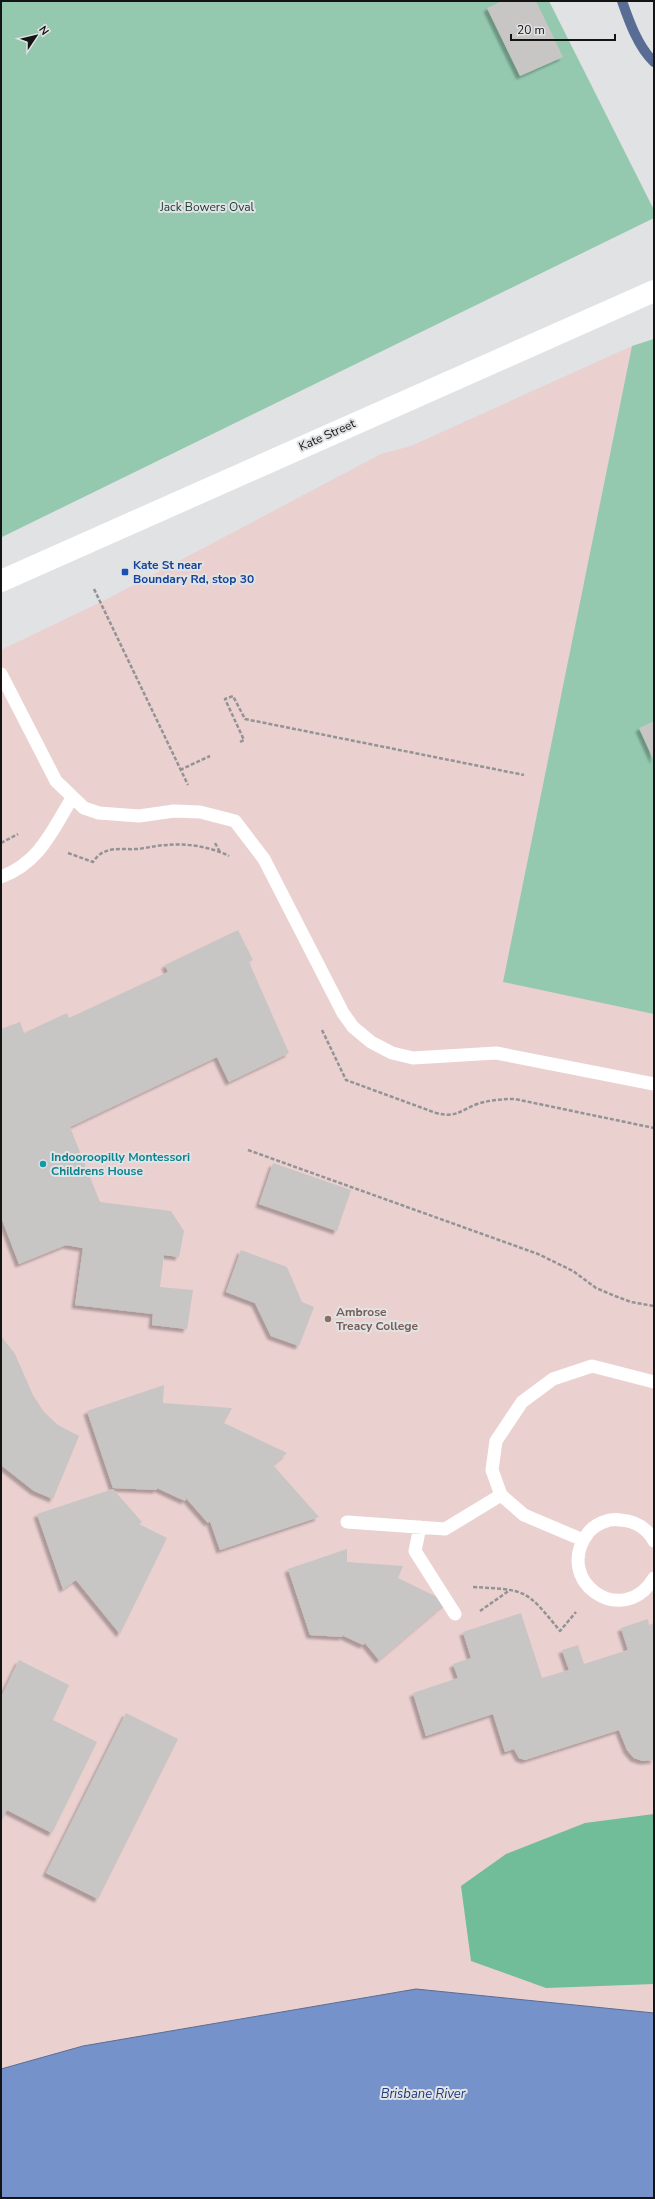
<svg xmlns="http://www.w3.org/2000/svg" width="655" height="2199" font-family="'Nunito Sans',sans-serif">
<style>
.education{fill:#ebd0d0}
.green{fill:#94c9af}
.forest{fill:#71bc99}
.water{fill:#7692cb;stroke:#596c94}
.lines{fill:none;stroke-linecap:round;stroke-linejoin:round}
.stream{stroke:#596c94;stroke-width:10}
.building{fill:#c8c5c5;filter:url(#shadow)}
.path{stroke:#929395;stroke-width:2.5;stroke-dasharray:4 2;stroke-linecap:butt}
.service{stroke:#fff;stroke-width:13}
.tertiary{stroke:#fff;stroke-width:22}
.transit-dot{fill:#1a4fb4;stroke:#e0e2e4;stroke-width:1.5}
.culture-dot{fill:#0f9aa8;stroke:#e0e2e4;stroke-width:1.5}
.education-dot{fill:#8d6e63;stroke:#e0e2e4;stroke-width:1.5}
.labels{text-anchor:middle;dominant-baseline:central;stroke-width:4;stroke-linejoin:round;paint-order:stroke}
.park-label{font-size:12px;fill:#17392a;stroke:#e0e2e4}
.street-label{font-size:12px;fill:#141415;stroke:#e0e2e4}
.transit-label{font-size:12px;font-weight:bold;fill:#164399;stroke:#e0e2e4;text-anchor:start}
.culture-label{font-size:12px;font-weight:bold;fill:#0d838f;stroke:#e0e2e4;text-anchor:start}
.education-label{font-size:12px;font-weight:bold;fill:#785e54;stroke:#e0e2e4;text-anchor:start}
.water-label{font-size:13px;font-style:italic;fill:#1d3a7f;stroke:#e0e2e4}
</style>
<defs>
<filter id="shadow"><feDropShadow dx="-3.5" dy="3.5" stdDeviation="1" flood-color="#0004"/></filter>
</defs>
<rect width="100%" height="100%" fill="#e0e2e4"/>
<path class="education" d="M 654,339 L 654,2013 L 416,1989 L 83,2046 L 1,2069 L 1,650 L 107,599 L 381,454 L 411,446 L 632,346 Z"/>
<path class="green" d="M 1,1 L 549,1 L 654,210 L 654,218 L 2,537 Z
M 654,339 L 654,1014 L 503,982 L 632,346 Z"/>
<path class="forest" d="M 654,1814 L 654,1984 L 546,1988 L 471,1961 L 461,1886 L 506,1854 L 585,1823 Z"/>
<path class="water" d="M 416,1989 L 654,2013 L 654,2198 L 1,2198 L 1,2069 L 83,2046 Z"/>
<g class="lines">
<path class="stream" d="M 622,1 C 629,21 638,47 654,62"/>
</g>
<path class="building" d="M 502,1 L 536,1 L 563,57 L 520,76 L 487,8 Z
M 654,721 L 654,761 L 639,728 Z
M 238,930 L 253,960 L 249,962 L 289,1053 L 229,1082 L 217,1057 L 70,1127 L 100,1202 L 171,1211 L 184,1231 L 179,1257 L 164,1255 L 160,1287 L 193,1290 L 187,1329 L 152,1325 L 153,1314 L 75,1305 L 83,1248 L 66,1245 L 19,1264 L 1,1217 L 1,1029 L 20,1022 L 24,1033 L 67,1013 L 69,1018 L 168,972 L 165,965 Z
M 273,1163 L 351,1190 L 337,1231 L 259,1204 Z
M 241,1250 L 287,1267 L 302,1302 L 314,1307 L 299,1346 L 271,1336 L 255,1303 L 226,1292 Z
M 1,1336 L 15,1354 L 33,1395 L 44,1412 L 58,1425 L 79,1436 L 53,1499 L 34,1491 L 1,1465 Z
M 164,1385 L 163,1403 L 232,1408 L 224,1423 L 287,1453 L 273,1465 L 319,1517 L 220,1550 L 210,1521 L 208,1523 L 186,1498 L 185,1501 L 157,1488 L 157,1490 L 113,1488 L 87,1411 Z
M 113,1489 L 142,1522 L 139,1524 L 167,1538 L 120,1634 L 76,1580 L 63,1589 L 37,1514 Z
M 347,1549 L 347,1562 L 403,1566 L 398,1578 L 447,1602 L 379,1660 L 365,1643 L 363,1645 L 342,1635 L 343,1637 L 310,1635 L 288,1569 Z
M 521,1613 L 542,1678 L 569,1670 L 562,1650 L 578,1645 L 584,1664 L 628,1650 L 621,1628 L 648,1619 L 649,1625 L 654,1623 L 654,1760 L 643,1761 L 634,1758 L 627,1750 L 619,1730 L 525,1760 L 519,1758 L 514,1749 L 505,1752 L 493,1714 L 426,1736 L 413,1693 L 458,1678 L 453,1664 L 471,1658 L 463,1632 Z
M 19,1660 L 69,1685 L 53,1720 L 97,1742 L 52,1833 L 7,1810 L 1,1822 L 1,1697 Z
M 126,1713 L 178,1739 L 98,1899 L 46,1873 Z"/>
<g class="lines">
<path class="path" d="M 94,589 L 188,785
M 240,742 L 244,740 L 225,699 L 233,696 L 245,719 L 524,775
M 180,770 L 210,756
M 1,843 L 18,834
M 215,843 L 220,852
M 68,853 L 93,862 C 104,845 120,850 137,849 C 148,848 158,845 168,845 C 188,843 211,847 229,856
M 322,1030 L 346,1080 L 436,1113 C 457,1118 459,1111 477,1104 C 490,1100 502,1099 515,1099 L 654,1128
M 248,1150 L 538,1254 L 573,1271 L 596,1288 L 615,1296 L 631,1302 L 654,1306
M 473,1587 C 527,1590 526,1589 560,1631 L 576,1612
M 480,1611 L 510,1590"/>
<path class="service" d="M 1,674 L 56,781 L 84,808 L 99,813 L 139,816 L 174,811 L 200,812 L 235,821 L 264,859 L 343,1013 L 353,1027 L 371,1042 L 392,1053 L 413,1058 L 496,1053 L 654,1084
M 1,877 C 40,862 52,831 72,798
M 347,1522 L 445,1529 L 501,1495
M 420,1527 L 415,1551 L 455,1614
M 583,1540 L 524,1515 L 501,1495 L 492,1470 L 496,1441 L 522,1402 L 553,1379 L 592,1366 L 654,1382
M 654,1541 C 647,1528 635,1521 620,1520 C 609,1518 595,1524 588,1533 C 552,1581 623,1630 654,1578"/>
<path class="tertiary" d="M 1,581 L 654,291"/>
</g>
<rect class="transit-dot" x="121" y="568" width="8" height="8" rx="2"/>
<circle class="culture-dot" cx="43" cy="1164" r="4"/>
<circle class="education-dot" cx="328" cy="1319" r="4"/>
<g class="labels">
<g class="park-label">
<text x="207" y="207">Jack Bowers Oval</text>
</g>
<g class="street-label">
<text transform="translate(327 435) rotate(-24)">Kate Street</text>
</g>
<g class="transit-label">
<text x="133" y="565">Kate St near<tspan x="133" dy="14">Boundary Rd, stop 30</tspan></text>
</g>
<g class="culture-label">
<text x="51" y="1157">Indooroopilly Montessori<tspan x="51" dy="14">Childrens House</tspan></text>
</g>
<g class="education-label">
<text x="336" y="1312">Ambrose<tspan x="336" dy="14">Treacy College</tspan></text>
</g>
<g class="water-label">
<text x="423" y="2094">Brisbane River</text>
</g>
</g>
<rect width="655" height="2199" fill="none" stroke="#141415" stroke-width="4"/>
<g transform="translate(36 36) rotate(55)" stroke="#e0e2e4" stroke-width="3" paint-order="stroke">
<path d="M0-3L7 15L0 10L-7 15Z" fill="#141415"/>
<text y="-6" font-size="11" font-weight="bold" text-anchor="middle" fill="#141415">N</text>
</g>
<path d="M511 34v6h104v-6" fill="none" stroke="#141415" stroke-width="2"/>
<text x="517" y="34" font-size="12" fill="#141415" stroke="#e0e2e4" stroke-width="3" paint-order="stroke">20 m</text>
</svg>
